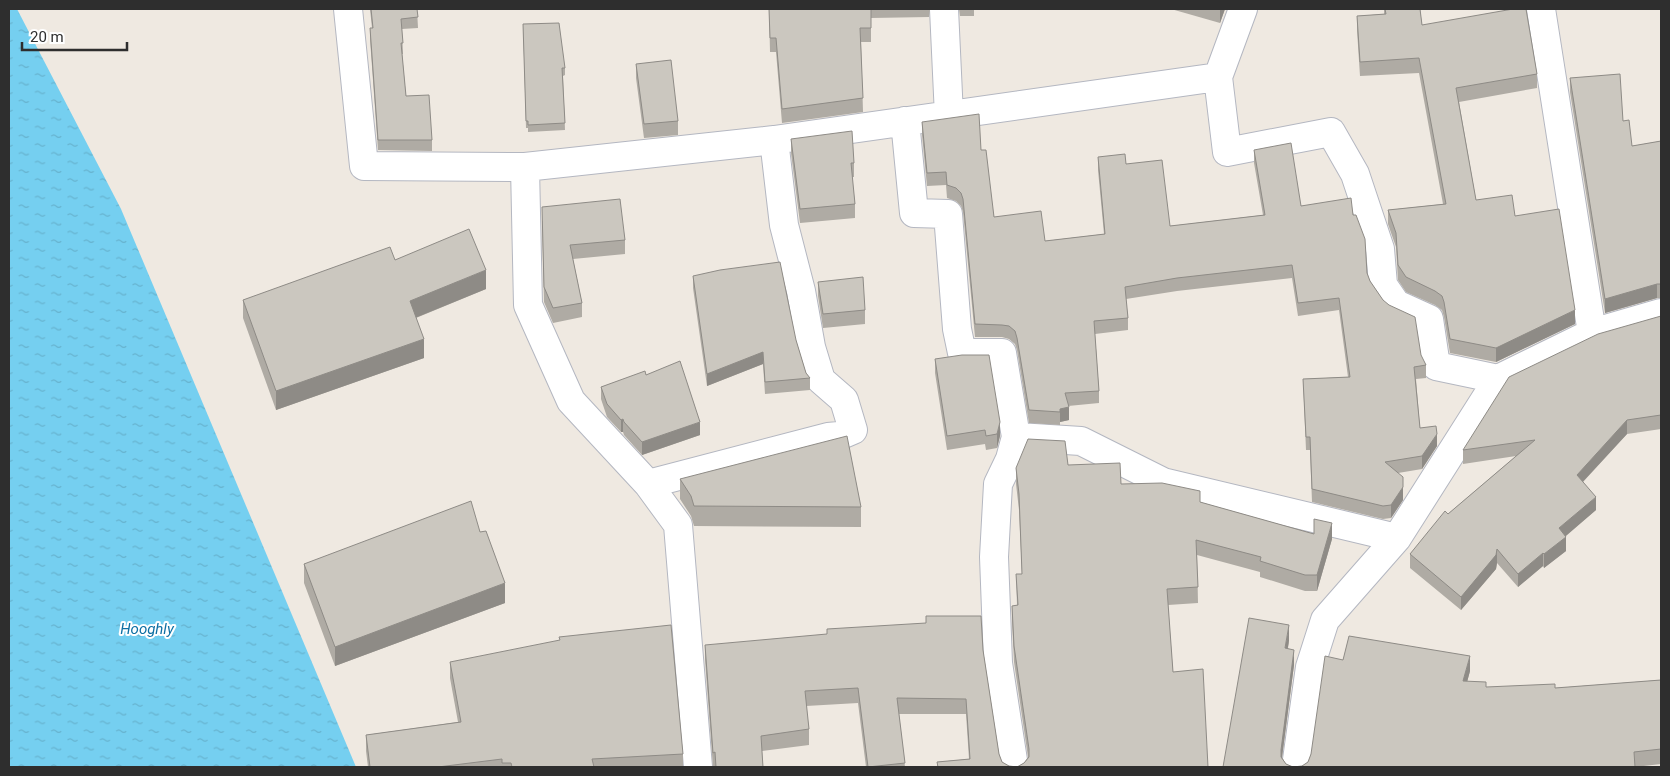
<svg xmlns="http://www.w3.org/2000/svg" width="1670" height="776" font-family="Roboto,sans-serif">
<style>
.water{fill:url(#water-ripples)}
.lines{fill:none;stroke-linecap:round;stroke-linejoin:round}
.street-casing{stroke:#b4b7c1;stroke-width:30}
.street{stroke:#fff;stroke-width:28}
.wall{fill:#afaba4}
.shaded-wall{fill:#8e8b86}
.building{fill:#cbc7bf;stroke:#8e8b86}
.labels{text-anchor:middle;dominant-baseline:central;stroke-width:4;stroke-linejoin:round;paint-order:stroke}
.water-label{font-size:15px;font-style:italic;fill:#0d6fa3;stroke:#fff}
</style>
<defs>
<pattern id="water-ripples" width="26" height="14" patternUnits="userSpaceOnUse" patternTransform="scale(1.25)"><rect width="26" height="14" fill="#75cff0"/><path d="M2 4q2-2 4 0t4 0M15 11q2-2 4 0t4 0" fill="none" stroke="#66b2ce"/></pattern>
</defs>
<rect width="100%" height="100%" fill="#efe9e1"/>
<path class="water" d="M 9,9 L 17,9 L 121,209 L 356,767 L 9,767 Z"/>
<g class="lines">
<defs>
<path id="street" d="M 348,9 L 364,166 L 525,167 L 774,140 L 1218,77 L 1243,9
M 944,9 L 949,116
M 1541,9 L 1592,333
M 1218,77 L 1227,152 L 1331,132 L 1355,174 L 1380,249 L 1383,285 L 1396,304 L 1429,319 L 1436,366 L 1498,379
M 905,121 L 914,213 L 948,214 L 957,329 L 962,353 L 1002,353 L 1016,437 L 1010,459 L 998,484 L 994,557 L 998,663 L 1014,767
M 525,167 L 528,305 L 571,401 L 648,484 L 678,525 L 698,767
M 1018,437 L 1081,441 L 1163,482 L 1397,538
M 648,484 L 828,437 L 839,436 L 853,430 L 844,400 L 821,380 L 811,347 L 801,291 L 784,225 L 774,140
M 1296,767 L 1310,667 L 1325,620 L 1397,538 L 1498,379 L 1592,333 L 1661,313"/>
</defs>
<use href="#street" class="street-casing"/>
<use href="#street" class="street"/>
</g>
<path class="wall" d="M 370,9 L 417,9 L 418,28 L 402,29 L 403,54 L 402,54 L 406,96 L 432,140 L 432,151 L 378,150 L 370,39 L 370,28 L 372,28 Z
M 769,9 L 930,9 L 929,17 L 871,18 L 871,42 L 861,42 L 863,112 L 782,123 L 776,52 L 770,52 Z
M 959,9 L 974,9 L 974,16 L 960,16 Z
M 1171,9 L 1225,9 L 1220,23 Z
M 1384,9 L 1420,9 L 1422,25 L 1537,74 L 1537,88 L 1459,102 L 1476,200 L 1515,216 L 1575,324 L 1496,362 L 1450,353 L 1444,317 L 1442,310 L 1435,305 L 1406,292 L 1398,280 L 1396,247 L 1388,224 L 1388,210 L 1443,204 L 1419,73 L 1360,76 L 1357,30 L 1357,16 L 1384,14 Z
M 523,24 L 565,68 L 565,75 L 563,76 L 565,130 L 528,132 L 528,128 L 526,128 Z
M 636,64 L 678,121 L 678,135 L 644,138 L 636,78 Z
M 1570,78 L 1623,121 L 1632,146 L 1661,141 L 1661,298 L 1657,298 L 1605,313 L 1570,92 Z
M 922,122 L 981,150 L 994,217 L 1045,241 L 1104,234 L 1098,170 L 1098,157 L 1126,164 L 1170,226 L 1263,215 L 1254,163 L 1254,150 L 1301,206 L 1353,215 L 1367,273 L 1370,281 L 1426,365 L 1426,378 L 1416,379 L 1420,428 L 1437,446 L 1422,469 L 1398,473 L 1403,500 L 1391,518 L 1383,519 L 1312,502 L 1310,450 L 1306,450 L 1303,379 L 1348,377 L 1339,310 L 1298,316 L 1292,278 L 1177,291 L 1126,299 L 1128,318 L 1128,330 L 1095,334 L 1099,391 L 1099,403 L 1068,406 L 1069,420 L 1060,422 L 1060,425 L 1029,423 L 1017,350 L 1015,344 L 1009,339 L 1002,337 L 975,337 L 963,212 L 961,206 L 956,201 L 947,198 L 946,185 L 927,186 L 922,135 Z
M 791,139 L 854,163 L 854,177 L 852,177 L 855,204 L 855,218 L 800,223 L 791,153 Z
M 542,221 L 625,240 L 625,254 L 573,259 L 582,303 L 582,317 L 553,323 L 544,302 Z
M 395,260 L 486,289 L 416,318 L 424,358 L 276,410 L 243,318 L 243,300 Z
M 693,276 L 796,340 L 806,373 L 810,378 L 810,390 L 765,394 L 763,364 L 707,386 L 693,288 Z
M 818,282 L 865,310 L 865,324 L 823,328 L 818,296 Z
M 1661,316 L 1661,429 L 1627,434 L 1583,482 L 1596,510 L 1565,536 L 1566,551 L 1544,568 L 1543,566 L 1518,587 L 1497,563 L 1496,569 L 1461,610 L 1410,568 L 1410,554 L 1448,514 L 1516,456 L 1463,464 L 1463,450 Z
M 935,359 L 1000,436 L 997,448 L 986,450 L 985,444 L 947,450 L 935,373 Z
M 646,375 L 700,435 L 642,455 L 624,435 L 623,432 L 621,432 L 607,417 L 601,399 L 601,387 Z
M 1068,465 L 1121,484 L 1200,502 L 1314,534 L 1314,519 L 1332,539 L 1317,591 L 1305,591 L 1260,577 L 1260,572 L 1197,555 L 1198,603 L 1168,605 L 1173,672 L 1208,767 L 937,767 L 937,762 L 969,759 L 966,714 L 899,714 L 905,767 L 866,767 L 858,703 L 806,706 L 809,729 L 809,745 L 762,751 L 763,767 L 713,767 L 705,660 L 705,645 L 983,650 L 999,754 L 1002,762 L 1009,766 L 1017,767 L 1024,763 L 1028,757 L 1014,662 L 1012,621 L 1012,606 L 1017,605 L 1016,574 L 1022,574 L 1019,510 L 1016,484 L 1016,468 Z
M 680,479 L 861,507 L 861,527 L 694,526 L 691,516 L 680,499 Z
M 480,532 L 505,603 L 335,666 L 304,583 L 304,564 Z
M 1289,641 L 1288,648 L 1294,665 L 1282,757 L 1286,764 L 1293,767 L 1302,766 L 1308,762 L 1311,754 L 1343,660 L 1470,671 L 1467,682 L 1486,687 L 1555,688 L 1661,680 L 1661,764 L 1635,767 L 1223,767 Z
M 450,662 L 683,754 L 683,767 L 368,767 L 366,751 L 366,735 L 458,722 L 450,678 Z"/>
<path class="shaded-wall" d="M 1220,9 L 1225,9 L 1220,23 Z
M 486,270 L 486,289 L 410,320 L 410,301 Z
M 1657,284 L 1657,298 L 1605,313 L 1605,299 Z
M 1575,310 L 1575,324 L 1496,362 L 1496,348 Z
M 424,339 L 424,358 L 276,410 L 276,391 Z
M 763,352 L 763,364 L 707,386 L 707,374 Z
M 1069,407 L 1069,420 L 1060,422 L 1060,409 Z
M 623,419 L 623,432 L 621,432 L 621,420 Z
M 1627,420 L 1627,434 L 1577,488 L 1577,475 Z
M 700,422 L 700,435 L 642,455 L 642,442 Z
M 1000,422 L 1000,436 L 997,448 L 997,434 Z
M 1437,434 L 1437,446 L 1422,469 L 1422,456 Z
M 1403,487 L 1403,500 L 1391,518 L 1391,505 Z
M 1596,497 L 1596,510 L 1559,542 L 1559,528 Z
M 1332,523 L 1332,539 L 1317,591 L 1317,575 Z
M 1566,537 L 1566,551 L 1544,568 L 1544,554 Z
M 1497,549 L 1497,563 L 1496,569 L 1461,610 L 1461,597 Z
M 1543,553 L 1543,566 L 1518,587 L 1518,574 Z
M 505,583 L 505,603 L 335,666 L 335,647 Z
M 1289,625 L 1289,641 L 1285,663 L 1285,648 Z
M 1294,650 L 1294,665 L 1281,765 L 1281,750 Z
M 1470,656 L 1470,671 L 1463,697 L 1463,681 Z"/>
<path class="building" d="M 371,9 L 417,9 L 418,17 L 401,19 L 403,43 L 401,43 L 406,96 L 429,95 L 432,140 L 378,140 L 370,28 L 373,28 Z
M 769,9 L 871,9 L 871,28 L 860,28 L 863,98 L 782,109 L 776,38 L 770,38 Z
M 1385,9 L 1420,9 L 1422,25 L 1513,9 L 1526,9 L 1537,74 L 1456,88 L 1476,200 L 1512,195 L 1515,216 L 1559,209 L 1575,310 L 1496,348 L 1450,339 L 1444,302 L 1442,296 L 1435,291 L 1406,277 L 1398,265 L 1396,233 L 1388,210 L 1446,204 L 1419,58 L 1360,62 L 1357,16 L 1386,14 Z
M 559,23 L 565,68 L 562,68 L 565,123 L 528,125 L 528,121 L 526,121 L 523,24 Z
M 671,60 L 678,121 L 644,124 L 636,64 Z
M 1620,74 L 1623,121 L 1629,120 L 1632,146 L 1661,141 L 1661,284 L 1657,284 L 1605,299 L 1570,78 Z
M 979,114 L 981,150 L 986,150 L 994,217 L 1041,211 L 1045,241 L 1105,234 L 1098,157 L 1125,154 L 1126,164 L 1162,160 L 1170,226 L 1265,215 L 1254,150 L 1291,143 L 1301,206 L 1351,198 L 1353,215 L 1356,215 L 1365,239 L 1367,273 L 1370,281 L 1383,300 L 1389,305 L 1415,317 L 1421,355 L 1426,365 L 1414,367 L 1420,428 L 1436,426 L 1437,434 L 1422,456 L 1385,462 L 1403,477 L 1403,487 L 1391,505 L 1383,506 L 1312,489 L 1310,437 L 1306,437 L 1303,379 L 1350,377 L 1339,298 L 1298,303 L 1292,265 L 1177,278 L 1125,287 L 1128,318 L 1094,321 L 1099,391 L 1065,393 L 1069,407 L 1060,409 L 1060,412 L 1029,410 L 1017,338 L 1015,331 L 1009,326 L 1002,325 L 975,324 L 963,199 L 961,193 L 956,188 L 947,185 L 946,172 L 927,173 L 922,122 Z
M 852,131 L 854,163 L 851,163 L 855,204 L 800,209 L 791,139 Z
M 620,199 L 625,240 L 570,245 L 582,303 L 553,308 L 544,287 L 542,207 Z
M 469,229 L 486,270 L 410,301 L 424,339 L 276,391 L 243,300 L 390,247 L 395,260 Z
M 780,262 L 796,340 L 806,373 L 810,378 L 765,382 L 763,352 L 707,374 L 693,276 L 720,270 Z
M 863,277 L 865,310 L 823,314 L 818,282 Z
M 1661,316 L 1661,415 L 1627,420 L 1577,475 L 1596,497 L 1559,528 L 1566,537 L 1544,554 L 1543,553 L 1518,574 L 1497,549 L 1496,555 L 1461,597 L 1410,554 L 1445,511 L 1448,514 L 1535,440 L 1463,450 L 1509,377 L 1598,334 Z
M 962,355 L 989,355 L 1000,422 L 997,434 L 986,436 L 985,430 L 947,436 L 935,359 Z
M 680,361 L 700,422 L 642,442 L 624,422 L 623,419 L 621,420 L 607,404 L 601,387 L 645,371 L 646,375 Z
M 847,436 L 861,507 L 694,506 L 691,496 L 680,479 Z
M 1028,439 L 1065,441 L 1068,465 L 1120,463 L 1121,484 L 1162,483 L 1200,491 L 1200,502 L 1314,534 L 1314,519 L 1332,523 L 1317,575 L 1305,575 L 1260,561 L 1261,557 L 1196,540 L 1198,587 L 1167,589 L 1173,672 L 1203,669 L 1208,767 L 938,767 L 937,762 L 970,759 L 966,699 L 897,698 L 905,763 L 868,767 L 858,688 L 805,691 L 809,729 L 761,736 L 763,767 L 716,767 L 715,752 L 713,753 L 705,645 L 827,634 L 827,629 L 926,623 L 926,616 L 981,616 L 983,650 L 999,754 L 1002,762 L 1009,766 L 1017,767 L 1024,763 L 1029,757 L 1029,749 L 1014,646 L 1012,606 L 1018,605 L 1016,574 L 1022,574 L 1019,494 L 1016,468 Z
M 471,501 L 480,532 L 486,531 L 505,583 L 335,647 L 304,564 Z
M 1249,618 L 1289,625 L 1285,648 L 1294,650 L 1281,750 L 1281,757 L 1286,764 L 1293,767 L 1302,766 L 1308,762 L 1311,754 L 1325,656 L 1343,660 L 1349,636 L 1470,656 L 1463,681 L 1486,682 L 1486,687 L 1555,684 L 1555,688 L 1661,680 L 1661,749 L 1634,752 L 1635,767 L 1223,767 Z
M 671,625 L 683,754 L 592,759 L 594,767 L 512,767 L 511,763 L 502,763 L 502,759 L 438,767 L 370,767 L 366,735 L 461,722 L 450,662 L 560,640 L 559,637 Z"/>
<g class="labels">
<g class="water-label">
<text x="147" y="629">Hooghly</text>
</g>
</g>
<rect width="1670" height="776" fill="none" stroke="#2e2e2e" stroke-width="20"/>
<path d="M22 42v8h105v-8" fill="none" stroke="#2e2e2e" stroke-width="2.5"/>
<text x="30" y="42" font-size="15" fill="#2e2e2e" stroke="#ffffff" stroke-width="4" paint-order="stroke">20 m</text>
</svg>
